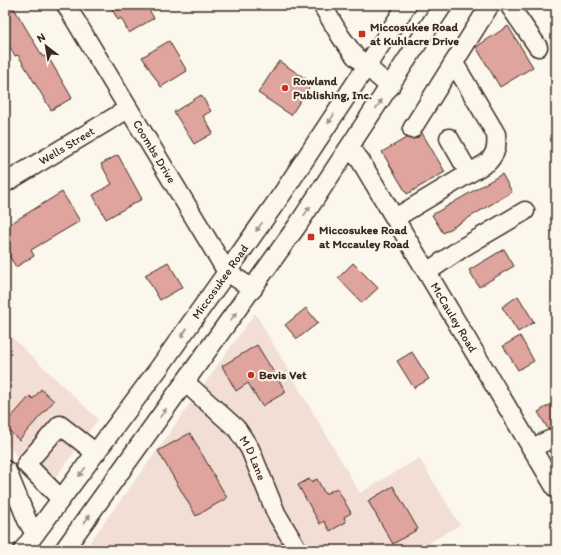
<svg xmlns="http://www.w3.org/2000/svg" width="561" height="555" viewBox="0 0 561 555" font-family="Itim,sans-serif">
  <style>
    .built { fill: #f2ded4 }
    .building { fill: #dea49d; stroke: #3b2a1e }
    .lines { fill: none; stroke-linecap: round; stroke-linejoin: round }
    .minor-casing { stroke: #3b2a1e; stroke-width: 21 }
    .minor { stroke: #fbf7ec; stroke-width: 18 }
    .oneway { fill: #9b9085 }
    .poi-dot { fill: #c8321e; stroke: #fbf7ec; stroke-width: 1.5 }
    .labels { text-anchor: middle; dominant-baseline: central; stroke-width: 4; stroke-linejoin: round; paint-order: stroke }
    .poi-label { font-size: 12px; font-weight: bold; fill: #3b2a1e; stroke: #fbf7ec; text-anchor: start }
    .street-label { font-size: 12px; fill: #3b2a1e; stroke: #fbf7ec }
  </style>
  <rect width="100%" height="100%" fill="#fbf7ec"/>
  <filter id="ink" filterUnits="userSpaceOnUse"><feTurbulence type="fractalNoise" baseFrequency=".025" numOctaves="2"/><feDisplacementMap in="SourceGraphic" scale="8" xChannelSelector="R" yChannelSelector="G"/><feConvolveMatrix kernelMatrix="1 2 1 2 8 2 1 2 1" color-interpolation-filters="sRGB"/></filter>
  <g filter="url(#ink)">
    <g class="built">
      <polygon points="255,313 360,493 419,458 460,525 417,550 84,550 153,456"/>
      <polygon points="5,331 98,419 43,495 5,439"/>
    </g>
    <g class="building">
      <polygon points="5,5 12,5 43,57 47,55 72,98 51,110 18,55 15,56 5,39"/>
      <polygon points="110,5 146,5 154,18 129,33 121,18 118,20"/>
      <polygon points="508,26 533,67 500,87 476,47"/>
      <polygon points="169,41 187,71 161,87 142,57"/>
      <polygon points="279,61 312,83 291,115 258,93"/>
      <polygon points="201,95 211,111 203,116 213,133 194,144 174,112"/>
      <polygon points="422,133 445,172 407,194 382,152 406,138 417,138"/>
      <polygon points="118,155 142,199 106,219 93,195 112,184 101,164"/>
      <polygon points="502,174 512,192 443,233 432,215"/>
      <polygon points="62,192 80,221 31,250 34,256 16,267 5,249 5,227"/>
      <polygon points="504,249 514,266 479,287 469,270"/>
      <polygon points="168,262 183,287 160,300 145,275"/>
      <polygon points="353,263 378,288 362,303 338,278"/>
      <polygon points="518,296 534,322 518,332 502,307"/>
      <polygon points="306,308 318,323 297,339 285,325"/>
      <polygon points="520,336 534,361 518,370 503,346"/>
      <polygon points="257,345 286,392 262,406 248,383 236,391 222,366"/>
      <polygon points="412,352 429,379 414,388 397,361"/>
      <polygon points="41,389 54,401 19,440 5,427 5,424 30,396 33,399"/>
      <polygon points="556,401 556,427 548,429 538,412"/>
      <polygon points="190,433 227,498 196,516 158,451"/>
      <polygon points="309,479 311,482 317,479 325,494 337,488 351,513 344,517 346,522 330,531 324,521 320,524 298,485"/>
      <polygon points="393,486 418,529 393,544 368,501"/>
    </g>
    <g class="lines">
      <defs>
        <g id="minor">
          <path id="s1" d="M66,5l161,267 26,17"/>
          <polyline points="322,5 341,37 355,56 390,87"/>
          <polyline points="509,5 538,47"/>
          <polyline points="412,129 490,5"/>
          <polyline points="449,138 469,173"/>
          <path id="s2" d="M350,148l10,12 196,329"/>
          <path id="s3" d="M5,183l123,-74"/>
          <path d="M395,218l93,-56c9,-10 9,-16 8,-28l-42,-71"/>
          <polyline points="427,272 462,248 525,211"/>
          <path id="s4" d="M186,383l51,46 13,20 26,64 22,37"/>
          <polyline points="531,448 556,437"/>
          <polyline points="5,470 7,471 27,520 35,534"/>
          <polyline points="61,499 26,464 60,425 96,453"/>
          <path id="s5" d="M23,550l136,-182 68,-96 55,-78 125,-189"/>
          <polyline points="64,550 297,226 443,5"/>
        </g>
      </defs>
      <use href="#minor" class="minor-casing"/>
      <use href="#minor" class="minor"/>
    </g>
    <defs><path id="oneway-solid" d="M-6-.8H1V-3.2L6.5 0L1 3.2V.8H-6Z"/></defs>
    <g class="oneway">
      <use href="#oneway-solid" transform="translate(379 104) rotate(-57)"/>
      <use href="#oneway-solid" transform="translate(331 119) rotate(123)"/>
      <use href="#oneway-solid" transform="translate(307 211) rotate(-56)"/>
      <use href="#oneway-solid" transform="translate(259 227) rotate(125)"/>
      <use href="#oneway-solid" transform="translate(233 317) rotate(-55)"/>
      <use href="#oneway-solid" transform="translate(184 333) rotate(125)"/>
      <use href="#oneway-solid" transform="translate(163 413) rotate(-54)"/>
      <use href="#oneway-solid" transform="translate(82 472) rotate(127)"/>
      <use href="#oneway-solid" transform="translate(87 519) rotate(-54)"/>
    </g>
  </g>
  <g class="poi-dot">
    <rect x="358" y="30" width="8" height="8" rx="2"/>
    <circle cx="285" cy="88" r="4"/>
    <rect x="307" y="233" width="8" height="8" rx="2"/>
    <circle cx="251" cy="375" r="4"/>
  </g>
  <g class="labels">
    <g class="poi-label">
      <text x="370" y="27">Miccosukee Road<tspan x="370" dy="14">at Kuhlacre Drive</tspan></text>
      <text x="293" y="81">Rowland<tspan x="293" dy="14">Publishing, Inc.</tspan></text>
      <text x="319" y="230">Miccosukee Road<tspan x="319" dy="14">at Mccauley Road</tspan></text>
      <text x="259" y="375">Bevis Vet</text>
    </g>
    <g class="street-label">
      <text stroke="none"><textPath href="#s3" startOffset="72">Wells Street</textPath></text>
      <text stroke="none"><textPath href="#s1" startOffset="171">Coombs Drive</textPath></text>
      <text stroke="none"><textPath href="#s5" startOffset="333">Miccosukee Road</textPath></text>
      <text stroke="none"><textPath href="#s2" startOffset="199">McCauley Road</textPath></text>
      <text stroke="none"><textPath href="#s4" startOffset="102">M D Lane</textPath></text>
    </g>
  </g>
  <rect width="561" height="555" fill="none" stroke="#fbf7ec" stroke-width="20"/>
  <rect x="10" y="10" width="541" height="535" fill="none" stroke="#3b2a1e" stroke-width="1.5" filter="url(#ink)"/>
  <g transform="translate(46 46) rotate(329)" stroke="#fbf7ec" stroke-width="3" paint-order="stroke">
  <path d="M0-3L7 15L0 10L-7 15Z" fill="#3b2a1e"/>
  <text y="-6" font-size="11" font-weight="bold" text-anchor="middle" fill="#3b2a1e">N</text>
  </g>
</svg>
